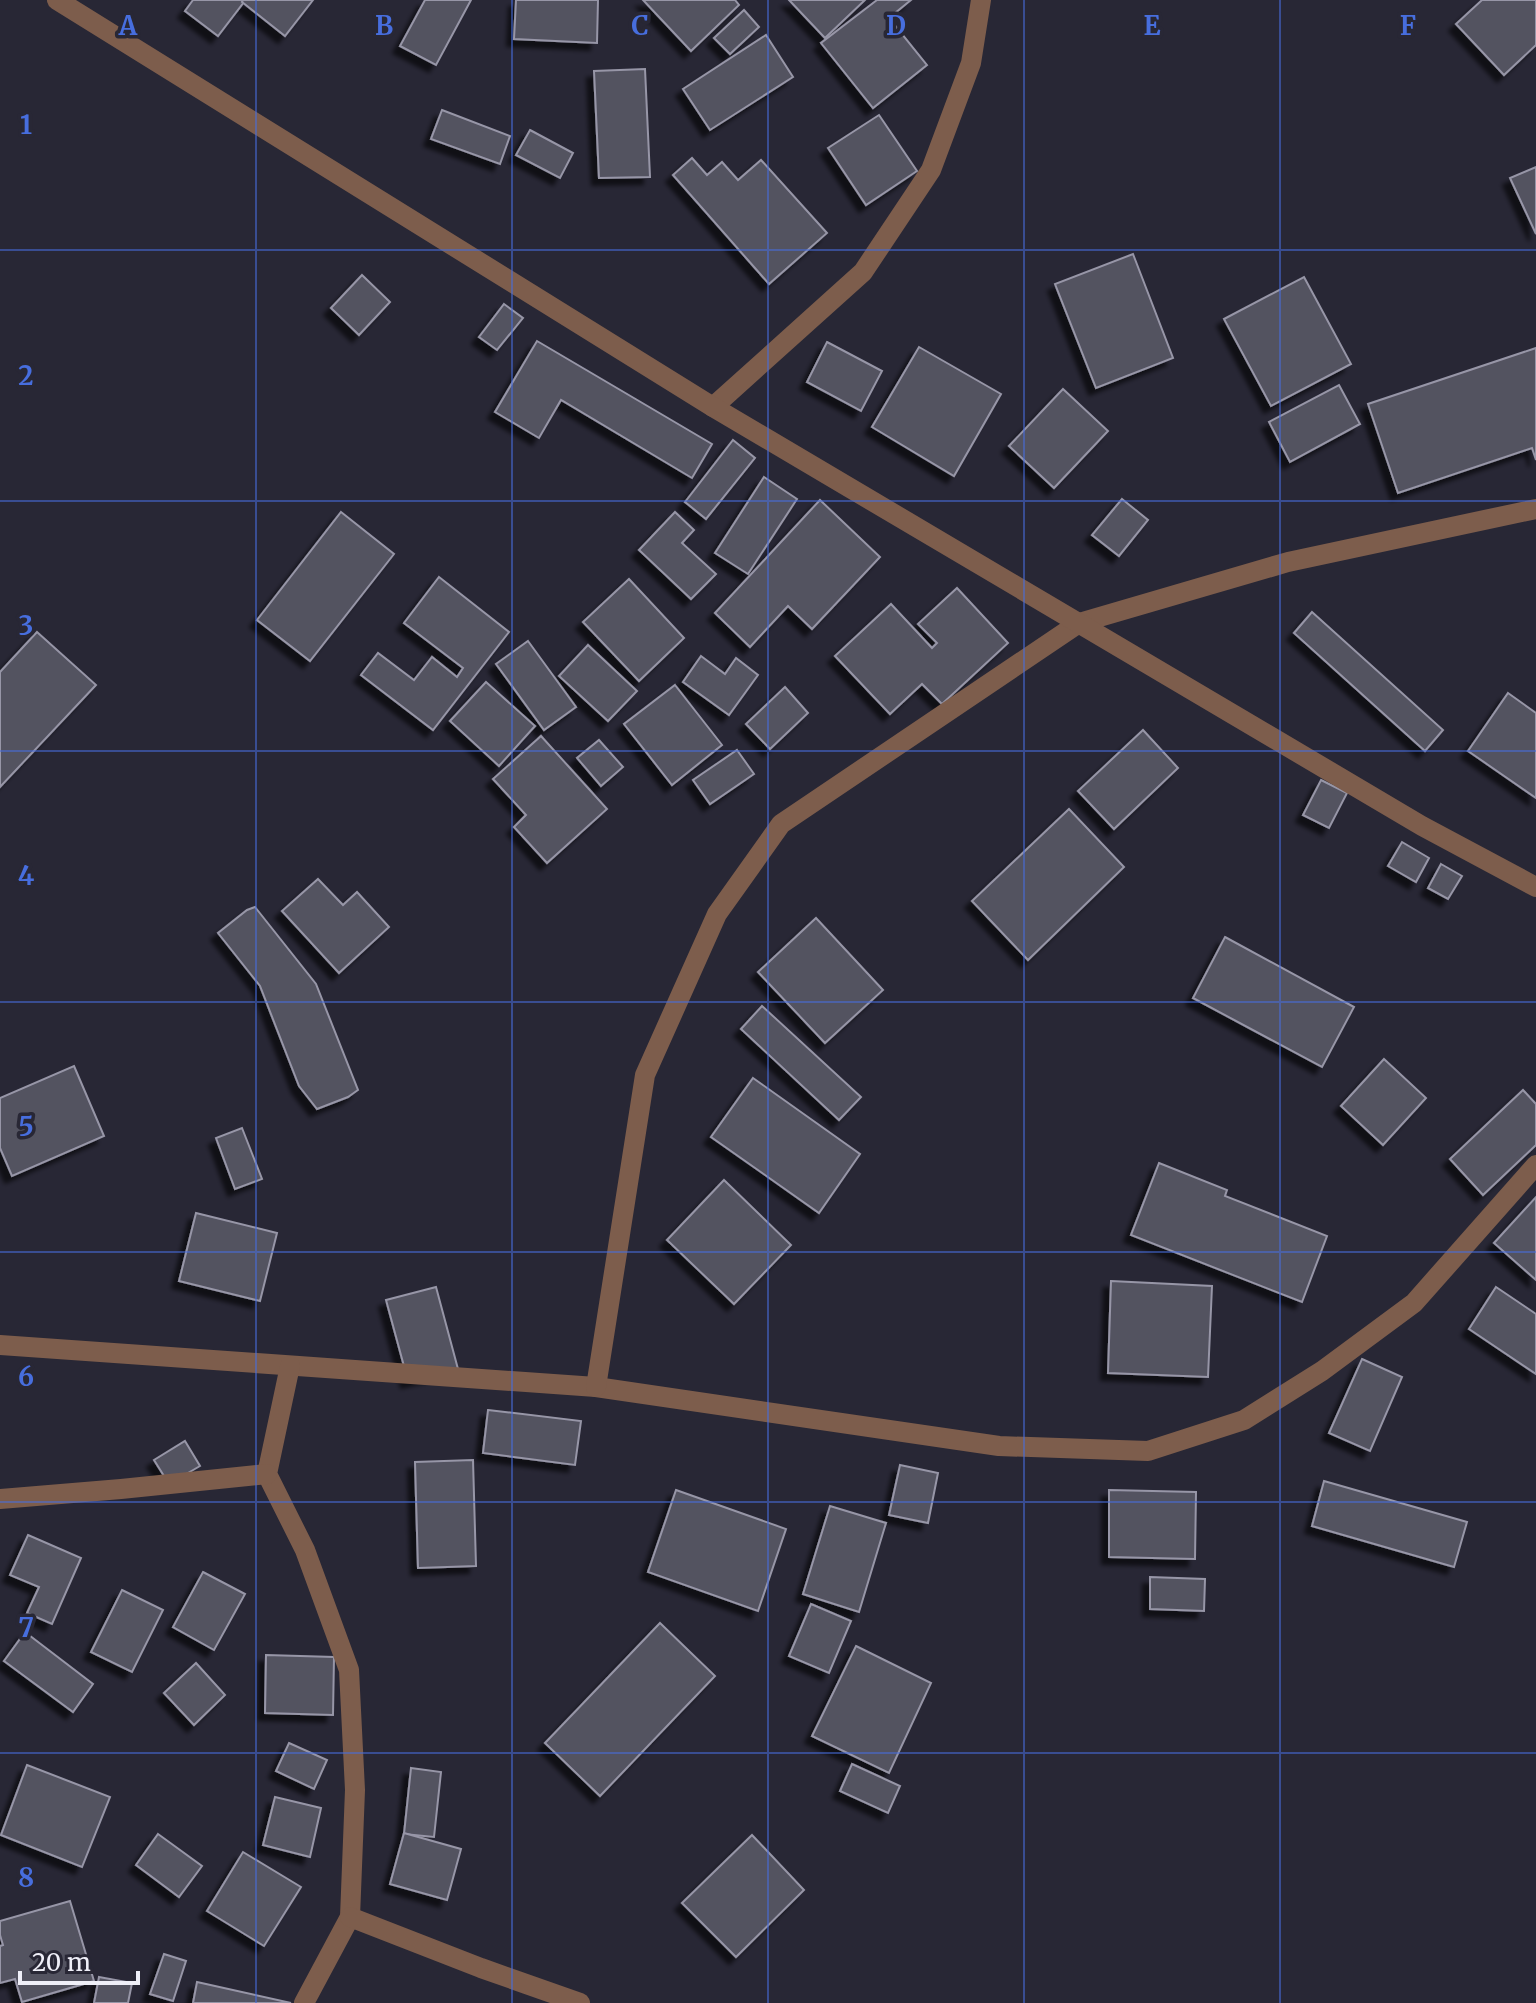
<svg xmlns="http://www.w3.org/2000/svg" width="1536" height="2003" viewBox="0 0 1536 2003" font-family="Merriweather,serif">
  <style>
    .building { fill: #535261; stroke: #9796a7; stroke-width: 2; filter: url(#shadow) }
    .lines { fill: none; stroke-linecap: round; stroke-linejoin: round }
    .minor { stroke: #7d5d4c; stroke-width: 20 }
    .tertiary { stroke: #7d5d4c; stroke-width: 20 }
    .grid { fill: none; stroke: #476ede; stroke-width: 2; stroke-opacity: 0.55 }
    .grid-label { font-size: 26px; text-anchor: middle; font-weight: bold; fill: #476ede; stroke: #282735; stroke-width: 7; stroke-linejoin: round; paint-order: stroke }
  </style>
  <defs>
    <filter id="shadow"><feDropShadow dx="-7" dy="7" stdDeviation="2" flood-color="#0009"/></filter>
  </defs>
  <rect width="100%" height="100%" fill="#282735"/>
  <g class="building">
    <polygon points="193,0 241,0 244,2 218,36 185,11"/>
    <polygon points="243,0 313,0 285,36 242,2"/>
    <polygon points="425,0 471,0 436,65 400,46"/>
    <polygon points="516,0 598,0 597,43 514,39"/>
    <polygon points="643,0 735,0 739,5 691,51"/>
    <polygon points="789,0 865,0 825,38"/>
    <polygon points="877,0 911,0 889,18 927,65 873,108 821,43"/>
    <polygon points="1482,0 1536,0 1536,45 1504,75 1456,24"/>
    <polygon points="744,10 759,27 730,54 714,38"/>
    <polygon points="766,35 793,77 710,130 683,89"/>
    <polygon points="645,69 650,177 599,178 594,71"/>
    <polygon points="442,110 510,136 500,164 431,139"/>
    <polygon points="879,115 917,171 866,205 828,148"/>
    <polygon points="530,130 573,153 560,178 516,155"/>
    <polygon points="692,158 707,175 722,162 738,180 761,160 827,233 769,284 673,175"/>
    <polygon points="1536,167 1536,234 1510,178"/>
    <polygon points="1133,254 1173,358 1096,388 1055,284"/>
    <polygon points="362,275 390,302 359,335 331,308"/>
    <polygon points="1304,277 1351,364 1271,406 1224,319"/>
    <polygon points="504,304 523,318 497,350 479,337"/>
    <polygon points="537,341 712,444 692,478 561,400 539,438 495,412"/>
    <polygon points="827,342 882,371 861,411 807,382"/>
    <polygon points="919,347 1001,394 954,476 872,427"/>
    <polygon points="1536,348 1536,460 1532,448 1398,493 1368,404"/>
    <polygon points="1339,385 1360,424 1290,462 1269,422"/>
    <polygon points="1063,389 1108,431 1054,488 1009,446"/>
    <polygon points="733,440 755,458 706,519 685,502"/>
    <polygon points="764,477 797,499 748,574 715,553"/>
    <polygon points="1122,499 1148,520 1119,556 1092,535"/>
    <polygon points="820,500 880,557 812,629 788,606 750,647 715,613"/>
    <polygon points="341,512 394,554 310,661 257,620"/>
    <polygon points="675,512 694,530 682,543 716,574 691,599 639,550"/>
    <polygon points="439,577 509,632 433,730 361,675 378,653 414,680 432,657 457,677 463,668 404,623"/>
    <polygon points="629,579 684,638 639,681 583,622"/>
    <polygon points="957,588 1008,643 942,704 922,684 890,714 835,656 891,604 932,648 937,643 918,624"/>
    <polygon points="1312,612 1443,730 1425,751 1294,633"/>
    <polygon points="37,632 96,685 0,787 0,672"/>
    <polygon points="528,641 576,707 544,730 496,664"/>
    <polygon points="588,645 637,691 608,721 559,676"/>
    <polygon points="701,656 725,674 736,658 758,675 729,715 683,682"/>
    <polygon points="486,682 535,726 499,766 450,721"/>
    <polygon points="675,685 722,745 672,785 624,724"/>
    <polygon points="785,687 808,713 770,749 746,724"/>
    <polygon points="1508,693 1536,713 1536,798 1468,751"/>
    <polygon points="1143,730 1178,768 1114,829 1078,791"/>
    <polygon points="541,736 607,809 547,863 514,827 526,815 493,779"/>
    <polygon points="599,740 623,767 601,786 577,758"/>
    <polygon points="737,750 754,774 710,804 693,780"/>
    <polygon points="1321,780 1347,793 1329,828 1303,815"/>
    <polygon points="1069,809 1124,867 1028,960 972,901"/>
    <polygon points="1402,842 1429,858 1416,882 1388,866"/>
    <polygon points="1441,864 1462,876 1448,899 1428,888"/>
    <polygon points="318,879 343,905 357,892 389,927 339,973 282,911"/>
    <polygon points="255,907 316,984 358,1090 348,1097 317,1109 299,1086 260,986 218,933 247,910"/>
    <polygon points="816,918 883,990 825,1043 758,972"/>
    <polygon points="1225,937 1354,1007 1322,1067 1193,998"/>
    <polygon points="762,1006 861,1097 839,1120 741,1029"/>
    <polygon points="1384,1059 1426,1098 1383,1145 1341,1106"/>
    <polygon points="74,1066 104,1136 12,1176 0,1148 0,1098"/>
    <polygon points="753,1078 860,1154 819,1213 711,1137"/>
    <polygon points="1523,1090 1536,1104 1536,1145 1483,1195 1450,1159"/>
    <polygon points="242,1128 262,1179 235,1189 216,1138"/>
    <polygon points="1159,1163 1227,1190 1225,1196 1327,1236 1302,1302 1131,1235"/>
    <polygon points="724,1180 791,1245 734,1304 667,1240"/>
    <polygon points="1536,1197 1536,1280 1494,1243"/>
    <polygon points="196,1213 277,1233 260,1301 179,1281"/>
    <polygon points="1111,1281 1212,1286 1208,1377 1108,1373"/>
    <polygon points="436,1287 458,1369 408,1381 386,1300"/>
    <polygon points="1496,1287 1536,1314 1536,1374 1469,1329"/>
    <polygon points="1362,1359 1402,1377 1370,1451 1329,1433"/>
    <polygon points="488,1410 581,1421 575,1465 483,1453"/>
    <polygon points="185,1441 200,1466 169,1484 154,1460"/>
    <polygon points="473,1460 476,1566 418,1568 415,1462"/>
    <polygon points="900,1465 938,1473 928,1523 889,1515"/>
    <polygon points="1324,1481 1467,1522 1454,1567 1312,1526"/>
    <polygon points="676,1490 786,1529 758,1611 648,1572"/>
    <polygon points="1109,1490 1196,1492 1195,1559 1109,1557"/>
    <polygon points="830,1506 886,1523 859,1612 803,1594"/>
    <polygon points="28,1535 81,1558 52,1624 27,1613 39,1587 10,1575"/>
    <polygon points="203,1572 245,1594 214,1650 173,1627"/>
    <polygon points="1150,1577 1205,1579 1204,1611 1150,1609"/>
    <polygon points="122,1590 163,1610 132,1672 91,1652"/>
    <polygon points="811,1604 851,1621 829,1673 789,1656"/>
    <polygon points="660,1623 715,1676 600,1796 545,1743"/>
    <polygon points="25,1632 93,1684 73,1712 4,1661"/>
    <polygon points="856,1646 931,1683 889,1773 812,1736"/>
    <polygon points="266,1655 334,1657 333,1715 265,1713"/>
    <polygon points="196,1663 225,1695 194,1725 164,1693"/>
    <polygon points="289,1743 327,1760 314,1789 276,1771"/>
    <polygon points="852,1764 900,1786 888,1813 840,1791"/>
    <polygon points="27,1765 110,1797 82,1867 1,1835"/>
    <polygon points="411,1768 441,1772 434,1837 404,1834"/>
    <polygon points="275,1797 321,1808 310,1857 263,1845"/>
    <polygon points="404,1833 461,1849 447,1900 390,1884"/>
    <polygon points="158,1834 202,1866 179,1897 136,1865"/>
    <polygon points="752,1835 804,1890 736,1957 682,1903"/>
    <polygon points="243,1852 301,1887 264,1946 207,1911"/>
    <polygon points="70,1901 94,1981 22,2002 15,1979 0,1983 0,1946 3,1945 0,1935 0,1921"/>
    <polygon points="164,1954 186,1961 173,2001 150,1994"/>
    <polygon points="99,1977 132,1983 128,2003 94,2003"/>
    <polygon points="197,1982 291,2003 193,2003"/>
  </g>
  <g class="lines">
    <g class="minor">
      <polyline points="713,407 863,272 931,170 971,63 981,0"/>
      <polyline points="0,1345 596,1387 999,1446 1148,1451 1244,1420 1322,1371 1414,1303 1536,1165"/>
      <polyline points="290,1366 267,1474 305,1550 349,1670 355,1790 350,1917 304,2003"/>
      <polyline points="596,1387 645,1075 717,914 781,824 1079,623 1288,562 1536,509"/>
      <polyline points="0,1499 121,1489 267,1474"/>
      <polyline points="350,1917 481,1968 580,2003"/>
    </g>
    <polyline class="tertiary" points="57,0 713,407 1422,826 1536,887"/>
  </g>
  <path class="grid" d="M256,0v2003M512,0v2003M768,0v2003M1024,0v2003M1280,0v2003M0,250h1536M0,501h1536M0,751h1536M0,1002h1536M0,1252h1536M0,1502h1536M0,1753h1536"/>
  <g class="grid-label">
    <text x="128" y="35">A</text>
    <text x="384" y="35">B</text>
    <text x="640" y="35">C</text>
    <text x="896" y="35">D</text>
    <text x="1152" y="35">E</text>
    <text x="1408" y="35">F</text>
    <text x="26" y="134">1</text>
    <text x="26" y="385">2</text>
    <text x="26" y="635">3</text>
    <text x="26" y="885">4</text>
    <text x="26" y="1136">5</text>
    <text x="26" y="1386">6</text>
    <text x="26" y="1637">7</text>
    <text x="26" y="1887">8</text>
  </g>
  <path d="M20 1971v12h118v-12" fill="none" stroke="#efeff8" stroke-width="4"/>
  <text x="32" y="1971" font-size="24" fill="#efeff8" stroke="#282735" stroke-width="6" paint-order="stroke">20 m</text>
</svg>
